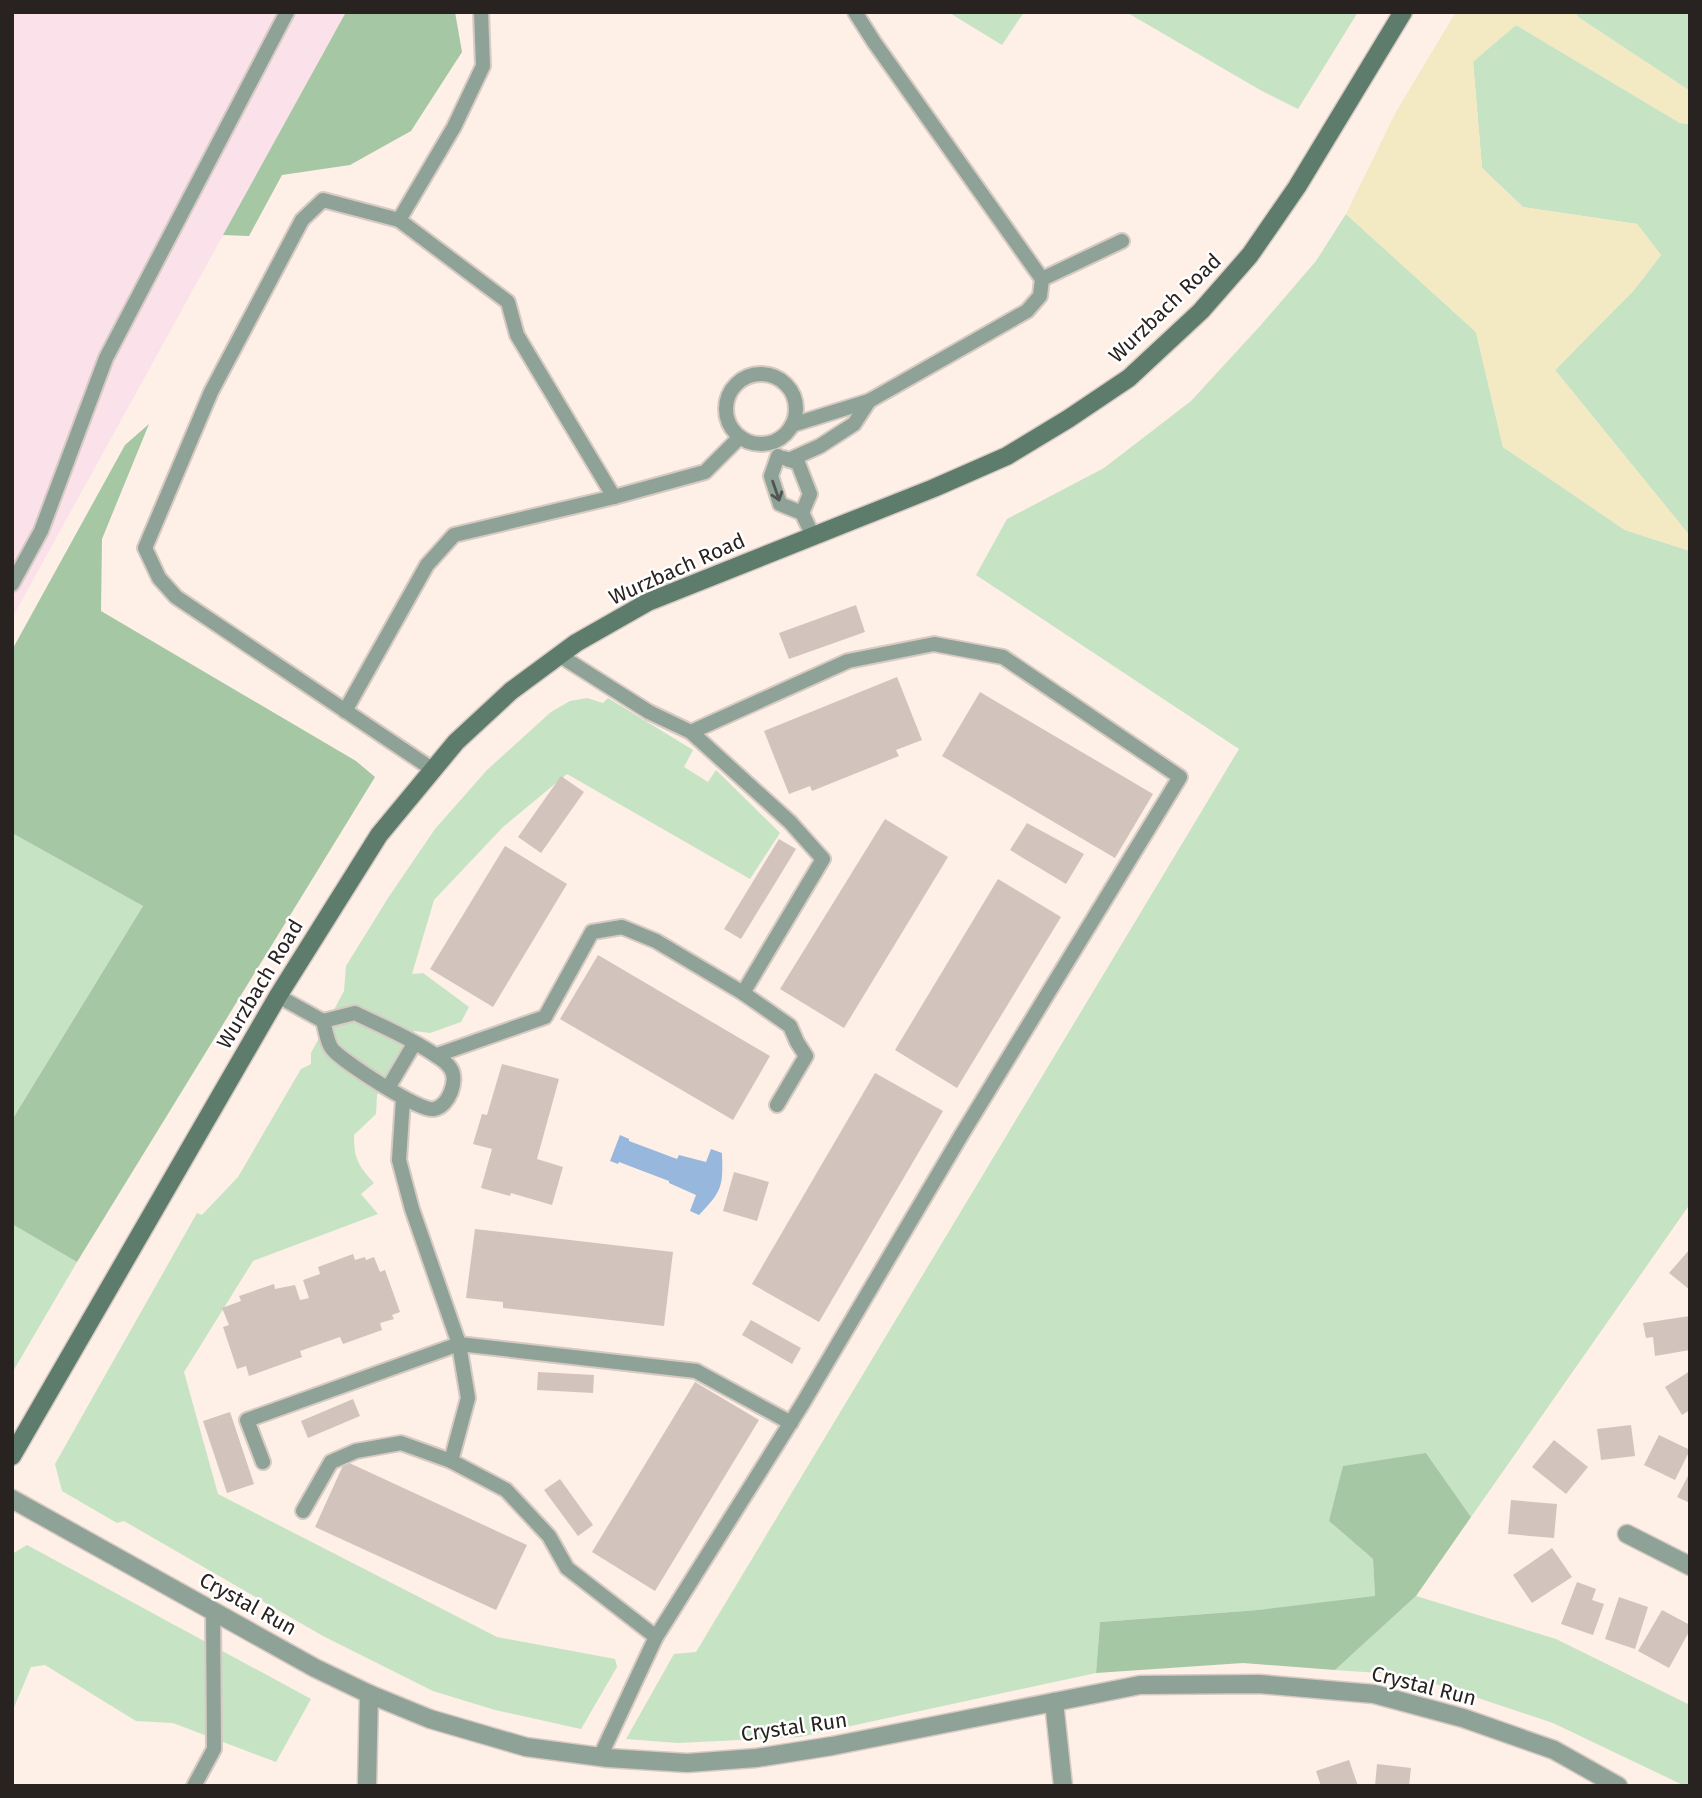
<svg xmlns="http://www.w3.org/2000/svg" width="1702" height="1798" viewBox="0 0 1702 1798" font-family="'Fira Sans',sans-serif">
  <style>
    .commercial { fill: #fae1ea }
    .green { fill: #c6e3c4 }
    .forest { fill: #a5c7a3 }
    .sand { fill: #f3e9c3 }
    .water { fill: #97b8dc }
    .building { fill: #d2c4bc }
    .lines { fill: none; stroke-linecap: round; stroke-linejoin: round }
    .service-casing { stroke: #d7cac3; stroke-width: 18 }
    .minor-casing { stroke: #d7cac3; stroke-width: 21 }
    .secondary-casing { stroke: #d7cac3; stroke-width: 21 }
    .service { stroke: #8ea297; stroke-width: 14 }
    .minor { stroke: #8ea297; stroke-width: 18 }
    .secondary { stroke: #5d7c6c; stroke-width: 18 }
    .oneway { stroke: #515650 }
    .labels { text-anchor: middle; dominant-baseline: central; stroke-width: 5; stroke-linejoin: round; paint-order: stroke }
    .street-label { font-size: 21px; fill: #282320; stroke: #fff }
  </style>
  <rect width="100%" height="100%" fill="#feefe7"/>
  <polygon class="commercial" points="12,12 346,12 12,618"/>
  <g class="green">
    <polygon points="948,12 1024,12 1002,45"/>
    <polygon points="1126,12 1358,12 1298,109 1262,91"/>
    <polygon points="1575,12 1690,12 1690,91 1578,17"/>
    <polygon points="1516,25 1680,123 1690,124 1690,536 1555,370 1634,290 1661,255 1637,224 1523,207 1482,168 1473,61"/>
    <polygon points="1346,214 1476,332 1503,447 1625,530 1690,551 1690,1204 1471,1517 1426,1453 1329,1521 1373,1559 1375,1597 1258,1610 1100,1622 1096,1673 800,1737 678,1743 626,1739 674,1654 696,1652 1239,749 976,575 1007,519 1104,468 1191,401 1260,326 1316,261"/>
    <path d="M587,698l16,5 5,-5 85,52 -9,17 24,15 8,-12 64,63 -30,46 -183,-105 -64,53 -69,73 -22,74 11,-1 46,34 -8,15 -31,11 -16,-2 -37,64 -1,19 -22,21c0,24 4,30 20,48l-13,11 17,20 -125,47 -69,111 34,122 279,143 118,22 2,8 -36,62 -86,-19 -62,-19 -110,-55 -199,-115 -7,2 -55,-32 -7,-27 142,-251 5,2 36,-38 63,-108 10,-5v-11l33,-62 2,-25 42,-68 47,-69 52,-59 64,-58 19,-11z"/>
    <polygon points="12,833 143,906 12,1120"/>
    <polygon points="12,1224 77,1262 12,1373"/>
    <polygon points="27,1545 311,1699 276,1762 173,1723 136,1721 45,1665 31,1667 12,1712 12,1554"/>
    <polygon points="1416,1596 1556,1639 1690,1705 1690,1786 1685,1786 1553,1723 1409,1675 1335,1670"/>
  </g>
  <g class="forest">
    <polygon points="346,12 455,12 462,52 411,131 350,165 282,175 249,236 223,235"/>
    <polygon points="149,424 102,539 101,611 356,761 375,777 77,1262 12,1224 12,1120 143,906 12,833 12,650 125,445"/>
    <polygon points="1426,1453 1471,1517 1416,1596 1335,1670 1243,1663 1096,1673 1100,1622 1258,1610 1375,1596 1373,1559 1329,1521 1343,1466"/>
  </g>
  <polygon class="sand" points="1456,12 1575,12 1578,17 1690,91 1690,124 1680,123 1516,25 1473,62 1482,168 1523,207 1637,224 1661,255 1634,290 1555,370 1690,536 1690,551 1625,530 1503,447 1476,332 1346,214 1396,112"/>
  <path class="water" d="M620,1135l9,4v2l48,18 2,-4 27,7 5,-13 11,4c1,33 1,37 -23,62l-9,-4 6,-16 -27,-12v-2l-50,-19 -1,2 -8,-3z"/>
  <g class="building">
    <polygon points="856,605 865,632 789,659 779,633"/>
    <polygon points="897,677 922,740 896,750 899,756 812,791 810,786 789,794 764,731"/>
    <polygon points="980,692 1153,794 1115,858 942,756"/>
    <polygon points="561,776 584,792 541,853 518,837"/>
    <polygon points="885,819 948,857 844,1028 780,989"/>
    <polygon points="1027,823 1084,854 1066,884 1010,850"/>
    <polygon points="779,839 796,849 741,939 724,929"/>
    <polygon points="505,846 567,884 493,1007 430,969"/>
    <polygon points="998,879 1061,917 957,1088 895,1050"/>
    <polygon points="598,955 770,1056 733,1120 560,1019"/>
    <polygon points="502,1064 559,1079 537,1159 563,1167 552,1205 511,1193 510,1196 481,1188 492,1149 473,1144 482,1114 487,1115"/>
    <polygon points="875,1073 943,1111 819,1322 752,1284"/>
    <polygon points="734,1172 769,1182 757,1221 723,1211"/>
    <polygon points="475,1229 673,1252 664,1326 503,1308 503,1302 466,1298"/>
    <polygon points="1690,1249 1690,1290 1669,1273"/>
    <polygon points="353,1254 355,1260 365,1257 366,1260 374,1257 380,1272 385,1270 400,1312 392,1315 394,1319 380,1323 382,1330 343,1344 340,1337 300,1351 302,1357 249,1376 246,1366 237,1369 223,1327 229,1325 222,1308 241,1301 239,1296 274,1284 275,1289 295,1285 300,1300 309,1298 303,1280 320,1274 318,1267"/>
    <polygon points="1690,1316 1690,1350 1655,1356 1653,1337 1646,1338 1643,1323"/>
    <polygon points="751,1320 801,1348 792,1364 742,1335"/>
    <polygon points="1690,1371 1690,1410 1682,1415 1665,1387"/>
    <polygon points="538,1372 594,1375 593,1393 537,1390"/>
    <polygon points="695,1382 759,1420 655,1591 592,1552"/>
    <polygon points="353,1399 360,1416 308,1438 301,1421"/>
    <polygon points="230,1412 254,1484 227,1493 203,1421"/>
    <polygon points="1631,1425 1635,1456 1601,1460 1597,1429"/>
    <polygon points="1659,1435 1690,1450 1675,1480 1644,1465"/>
    <polygon points="1554,1440 1588,1467 1566,1494 1532,1467"/>
    <polygon points="345,1461 527,1545 496,1610 315,1527"/>
    <polygon points="1690,1472 1690,1503 1677,1497"/>
    <polygon points="560,1479 593,1525 578,1536 544,1490"/>
    <polygon points="1511,1500 1557,1504 1554,1538 1508,1534"/>
    <polygon points="1552,1548 1572,1577 1532,1603 1513,1575"/>
    <polygon points="1577,1582 1596,1589 1592,1600 1604,1604 1593,1635 1561,1624"/>
    <polygon points="1619,1597 1648,1607 1635,1649 1605,1639"/>
    <polygon points="1662,1610 1690,1625 1690,1630 1669,1668 1638,1651"/>
    <polygon points="1349,1760 1358,1786 1321,1786 1316,1771"/>
    <polygon points="1377,1764 1411,1768 1409,1786 1375,1786"/>
  </g>
  <g class="lines">
    <defs>
      <g id="service">
        <polyline points="399,220 508,302 517,335 614,497"/>
        <polyline points="1042,279 1122,241"/>
        <circle cx="761" cy="409" r="35"/>
        <polyline points="792,425 869,401 1027,311 1040,296 1042,279 874,42 855,12"/>
        <polyline points="778,456 771,476 780,504 802,513 813,536"/>
        <polyline points="784,458 798,463 810,494 802,513"/>
        <polyline points="789,460 820,446 854,424 869,401"/>
        <polyline points="12,584 41,531 106,358 287,12"/>
        <polyline points="345,711 427,565 454,535 614,497 705,472 740,437"/>
        <polyline points="432,769 176,597 159,578 145,548 211,392 302,220 323,200 399,220 454,127 483,66 481,12"/>
        <polyline points="743,993 790,1026 797,1042 806,1056 777,1105"/>
        <path d="M278,996l45,25 32,-8c26,13 56,25 80,42 5,3 13,9 16,14 7,12 -2,37 -17,40 -13,4 -88,-46 -100,-58 -7,-6 -8,-21 -11,-30"/>
        <polyline points="437,1055 545,1017 592,932 622,927 656,941 743,993 823,859 790,822 691,732 649,712 559,655"/>
        <polyline points="388,1088 414,1044"/>
        <polyline points="403,1099 399,1160 412,1209 459,1344 468,1398 451,1461 506,1490 549,1536 567,1568 656,1637 600,1757"/>
        <polyline points="263,1462 247,1420 459,1344 696,1371 791,1423"/>
        <polyline points="303,1511 331,1462 356,1451 401,1443 451,1461"/>
        <polyline points="656,1637 803,1403 962,1134 1180,777 1003,657 934,644 848,661 691,732"/>
        <polyline points="194,1786 214,1749 213,1610"/>
      </g>
      <g id="minor">
        <polyline points="12,1499 315,1668 369,1694 430,1719 526,1747 608,1758 687,1763 756,1758 832,1746 1140,1685 1259,1684 1374,1694 1463,1718 1554,1750 1618,1786"/>
        <polyline points="1627,1534 1690,1566"/>
        <polyline points="1054,1702 1063,1786"/>
        <polyline points="367,1786 369,1694"/>
      </g>
      <polyline id="secondary" points="12,1456 278,996 379,835 456,742 511,691 576,643 648,602 934,488 1007,456 1068,419 1129,378 1201,311 1250,255 1297,187 1403,12"/>
    </defs>
    <use href="#service" class="service-casing"/>
    <use href="#minor" class="minor-casing"/>
    <use href="#secondary" class="secondary-casing"/>
    <use href="#service" class="service"/>
    <use href="#minor" class="minor"/>
    <use href="#secondary" class="secondary"/>
  </g>
  <defs><path id="oneway-shaft" d="M-6 0H5M1.5-3L5.5 0L1.5 3" fill="none" stroke-width="1.6" stroke-linecap="round" stroke-linejoin="round" transform="scale(1.75)"/></defs>
  <use class="oneway" href="#oneway-shaft" transform="translate(776 491) rotate(71)"/>
  <g class="labels">
    <g class="street-label">
      <text transform="translate(1165 308) rotate(-44)">Wurzbach Road</text>
      <text transform="translate(677 569) rotate(-24)">Wurzbach Road</text>
      <text transform="translate(260 984) rotate(-59)">Wurzbach Road</text>
      <text transform="translate(248 1604) rotate(29)">Crystal Run</text>
      <text transform="translate(1424 1686) rotate(14)">Crystal Run</text>
      <text transform="translate(794 1727) rotate(-8)">Crystal Run</text>
    </g>
  </g>
  <rect width="1702" height="1798" fill="none" stroke="#282320" stroke-width="28"/>
</svg>
